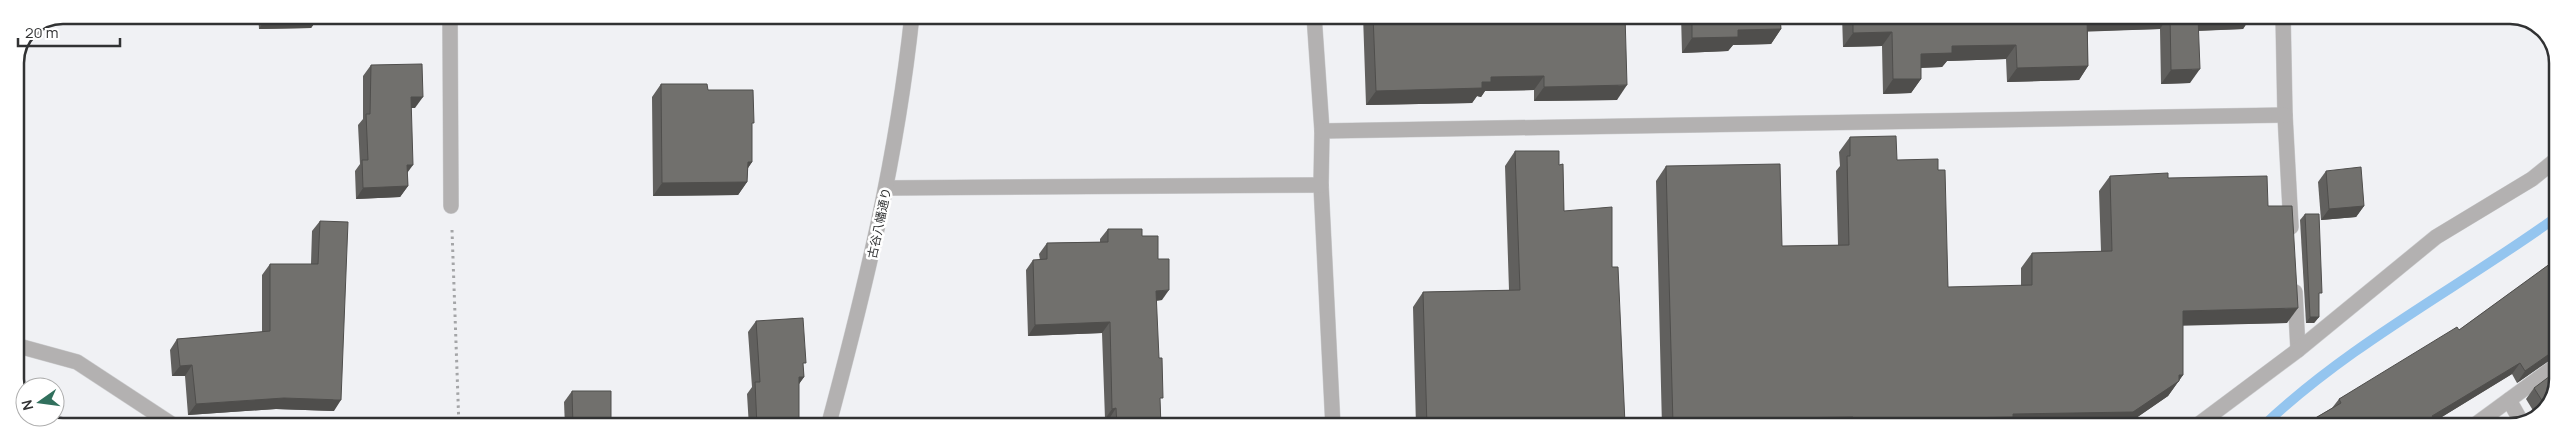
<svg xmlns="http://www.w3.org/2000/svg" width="2573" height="442" viewBox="0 0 2573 442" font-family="Manrope,'Noto Sans JP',sans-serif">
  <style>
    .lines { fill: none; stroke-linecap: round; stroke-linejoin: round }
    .stream { stroke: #94c5ef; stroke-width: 10 }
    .minor-casing { stroke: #cecfd1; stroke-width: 16 }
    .tertiary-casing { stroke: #cecfd1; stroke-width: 16 }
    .path { stroke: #a4a5a7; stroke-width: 3; stroke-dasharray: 2.5 4; stroke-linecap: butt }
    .minor { stroke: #b3b1b1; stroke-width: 15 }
    .tertiary { stroke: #b3b1b1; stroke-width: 15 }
    .wall { fill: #61605e }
    .shaded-wall { fill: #4f4e4c }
    .building { fill: #71706d; stroke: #4f4e4c }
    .labels { text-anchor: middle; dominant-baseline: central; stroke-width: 5; stroke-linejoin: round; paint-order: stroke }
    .street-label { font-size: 12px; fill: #313233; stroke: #fff }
    .rim { fill: none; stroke: #313233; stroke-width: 2.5 }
  </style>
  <rect width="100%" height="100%" fill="#f0f1f4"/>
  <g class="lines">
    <path class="stream" d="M2262,427c88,-84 198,-140 296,-211"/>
    <defs>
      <g id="minor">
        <polyline points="450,15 451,206"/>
        <polyline points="1314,15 1322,131 1321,185 1333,427"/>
        <polyline points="2283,15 2285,115 2291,227"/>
        <polyline points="1322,131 2285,115"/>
        <polyline points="887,188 1321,185"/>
        <polyline points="2295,292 2298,350"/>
        <polyline points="15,345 77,362 176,427"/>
        <polyline points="2509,400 2522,423"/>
        <polyline points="2195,427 2298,350 2436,237 2532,179 2558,158"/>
        <polyline points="2472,427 2558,364"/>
      </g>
      <path id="tertiary" d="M828,427c37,-138 69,-269 84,-412"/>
    </defs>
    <use href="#minor" class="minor-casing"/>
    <use href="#tertiary" class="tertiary-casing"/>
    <polyline class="path" points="452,230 459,427"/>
    <use href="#minor" class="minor"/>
    <use href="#tertiary" class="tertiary"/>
  </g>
  <g class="wall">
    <polygon points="258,15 319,15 319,17 311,28 259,29"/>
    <polygon points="1363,15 1630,15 1625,22 1617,100 1534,101 1534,90 1485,91 1481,97 1477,96 1472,103 1366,105"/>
    <polygon points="1681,15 1780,15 1781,29 1771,44 1733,45 1728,51 1682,53"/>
    <polygon points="1842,15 2252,15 2243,29 2198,31 2190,83 2161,84 2160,29 2088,31 2088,66 2079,80 2007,82 2006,59 1947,61 1942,67 1921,68 1921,79 1911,93 1883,94 1882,46 1843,47"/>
    <polygon points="371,65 415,108 411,108 407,172 408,186 400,197 356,199 355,171 360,164 358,125 363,119 363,76"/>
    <polygon points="661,84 708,90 752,126 752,162 748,168 747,182 738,195 653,196 652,97"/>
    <polygon points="1850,137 1897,160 1938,170 1948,287 2021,286 2021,268 2032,253 2101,251 2099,191 2110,176 2168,178 2268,206 2287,323 2183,325 2183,375 2168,396 2123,427 1662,427 1656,181 1666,166 1782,246 1838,245 1836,171 1840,166 1839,152"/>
    <polygon points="1515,151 1559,165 1564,211 1612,267 1625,424 1623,427 1416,427 1413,307 1423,292 1509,290 1505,166"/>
    <polygon points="2326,171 2364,206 2356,217 2321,220 2318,182"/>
    <polygon points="2305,214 2319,298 2319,317 2314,323 2306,323 2300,220"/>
    <polygon points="320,221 334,411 276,409 188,415 185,376 172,376 170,350 177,339 262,332 262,275 270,264 311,264 312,231"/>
    <polygon points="1108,229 1142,236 1158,259 1162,300 1156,301 1161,427 1109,427 1109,419 1105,419 1102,333 1028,336 1026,270 1033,260 1040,260 1039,254 1047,243 1100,242 1100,239"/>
    <polygon points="2558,258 2558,355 2557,355 2517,383 2512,374 2432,423 2429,427 2300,427 2332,408 2339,399 2459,330"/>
    <polygon points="756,321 803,367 804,377 799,384 795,427 749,427 747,394 752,387 748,332"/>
    <polygon points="2558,385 2541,415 2537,417 2526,399 2534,388"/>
    <polygon points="572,391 611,427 565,427 564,402"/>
  </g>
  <g class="shaded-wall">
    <polygon points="1620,15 1630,15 1625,22"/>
    <polygon points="2169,15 2160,29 2077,32 2087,18"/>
    <polygon points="2252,15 2243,29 2188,31 2198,17"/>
    <polygon points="319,17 311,28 259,29 266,18"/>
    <polygon points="1781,29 1771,44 1733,45 1728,51 1682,53 1692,38 1738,30"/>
    <polygon points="1892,32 1882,46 1843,47 1853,33"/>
    <polygon points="2016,45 2006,59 1947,61 1942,67 1911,68 1921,54 1952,46"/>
    <polygon points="2088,66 2079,80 2007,82 2017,68"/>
    <polygon points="2200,69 2190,83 2161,84 2171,70"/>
    <polygon points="1544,76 1534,90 1485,91 1481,97 1477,96 1472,103 1366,105 1376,91 1482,82 1491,77"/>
    <polygon points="1893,79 1921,79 1911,93 1883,94"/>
    <polygon points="1627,85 1617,100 1534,101 1544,87"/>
    <polygon points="411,97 423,97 415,108 403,108"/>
    <polygon points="748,162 752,162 743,175"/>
    <polygon points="407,165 413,165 405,176"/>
    <polygon points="747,182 738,195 653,196 662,183"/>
    <polygon points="408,186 400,197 356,199 363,188"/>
    <polygon points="2364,206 2356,217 2321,220 2329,209"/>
    <polygon points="1169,290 1162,300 1148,301 1156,291"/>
    <polygon points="2298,308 2287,323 2172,326 2183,311"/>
    <polygon points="2310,317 2319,317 2314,323 2306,323"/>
    <polygon points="1110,322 1102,333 1028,336 1035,325"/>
    <polygon points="2558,348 2558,355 2557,355 2517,383 2525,371"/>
    <polygon points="2520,363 2512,374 2432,423 2429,427 2421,427 2432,416"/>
    <polygon points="192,365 185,376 172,376 180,366"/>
    <polygon points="2179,375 2183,375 2168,396 2123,427 1848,427 1853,420 2013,414"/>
    <polygon points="799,377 804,377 796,388"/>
    <polygon points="284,398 341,400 334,411 276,409 188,415 196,404"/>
    <polygon points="1116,408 1109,419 1105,419 1112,409"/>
    <polygon points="1853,417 1846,427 1671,427 1673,424 1782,418"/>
    <polygon points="787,421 799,421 795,427 784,427"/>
    <polygon points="1625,424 1623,427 1544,427"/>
  </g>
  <g class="building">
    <polygon points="266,15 319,15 319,17 266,18"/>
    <polygon points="1373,15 1625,15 1627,85 1544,87 1544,76 1491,77 1491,82 1482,82 1482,88 1376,91"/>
    <polygon points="1692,15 1780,15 1781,29 1738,30 1738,37 1692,38"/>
    <polygon points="1853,15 2165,15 2087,18 2088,66 2017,68 2016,45 1952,46 1952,53 1921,54 1921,79 1893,79 1892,32 1853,33"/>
    <polygon points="2170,15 2241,15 2198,17 2200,69 2171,70"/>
    <polygon points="422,64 423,97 411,97 413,165 407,165 408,186 363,188 362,160 368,160 366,114 370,114 371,65"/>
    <polygon points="661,84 707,84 708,90 753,90 754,123 752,123 752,162 748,162 747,182 662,183"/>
    <polygon points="1896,136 1897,160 1938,159 1938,170 1945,170 1948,287 2032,285 2032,253 2112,251 2110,176 2168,173 2168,178 2267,176 2268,206 2292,206 2298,308 2183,311 2183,375 2179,375 2179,381 2133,412 2013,414 2013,417 1853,420 1853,417 1782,418 1782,422 1673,424 1666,166 1780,164 1782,246 1849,245 1847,156 1850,156 1850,137"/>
    <polygon points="1515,151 1559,151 1559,165 1563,164 1564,211 1612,207 1612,267 1618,267 1625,424 1544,427 1427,427 1423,292 1520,290"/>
    <polygon points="2361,167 2364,206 2329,209 2326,171"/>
    <polygon points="2305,214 2319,214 2322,293 2319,293 2319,317 2310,317"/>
    <polygon points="320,221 348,222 341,400 284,398 196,404 192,365 180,366 177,339 270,331 270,264 318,264"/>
    <polygon points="1108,229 1142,229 1142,236 1158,236 1158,259 1169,259 1169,290 1156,291 1159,358 1162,358 1163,398 1160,398 1161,427 1117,427 1116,408 1112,409 1110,322 1035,325 1033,260 1047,259 1047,243 1108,242"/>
    <polygon points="15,230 17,290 15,301"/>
    <polygon points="2558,258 2558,348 2525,371 2520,363 2432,416 2434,419 2421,427 2300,427 2341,403 2339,399 2457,327 2459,330"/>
    <polygon points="803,318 806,363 803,363 804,377 799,377 799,421 787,421 788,427 757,427 755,382 760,382 756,321"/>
    <polygon points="2558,370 2558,385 2546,407 2534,388"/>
    <polygon points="572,391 611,391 611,427 573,427"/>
  </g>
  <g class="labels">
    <g class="street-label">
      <text transform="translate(879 223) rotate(-78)">古谷八幡通り</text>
    </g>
  </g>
  <path d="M0 0H2573V442H0ZM63 24H2510A39 39 0 0 1 2549 63V379A39 39 0 0 1 2510 418H63A39 39 0 0 1 24 379V63A39 39 0 0 1 63 24Z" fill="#fff" fill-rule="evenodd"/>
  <path class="rim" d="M63 24H2510A39 39 0 0 1 2549 63V379A39 39 0 0 1 2510 418H63A39 39 0 0 1 24 379V63A39 39 0 0 1 63 24Z"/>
  <g transform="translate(40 402) rotate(256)"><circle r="24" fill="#ffffff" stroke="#adadad"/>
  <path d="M0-4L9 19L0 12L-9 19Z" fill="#31705d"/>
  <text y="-8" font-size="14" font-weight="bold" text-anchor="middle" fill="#313233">N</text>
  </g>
  <path d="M18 38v8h102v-8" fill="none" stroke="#313233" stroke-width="2.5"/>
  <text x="25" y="38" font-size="15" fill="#313233" stroke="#ffffff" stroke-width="4" paint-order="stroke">20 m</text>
</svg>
